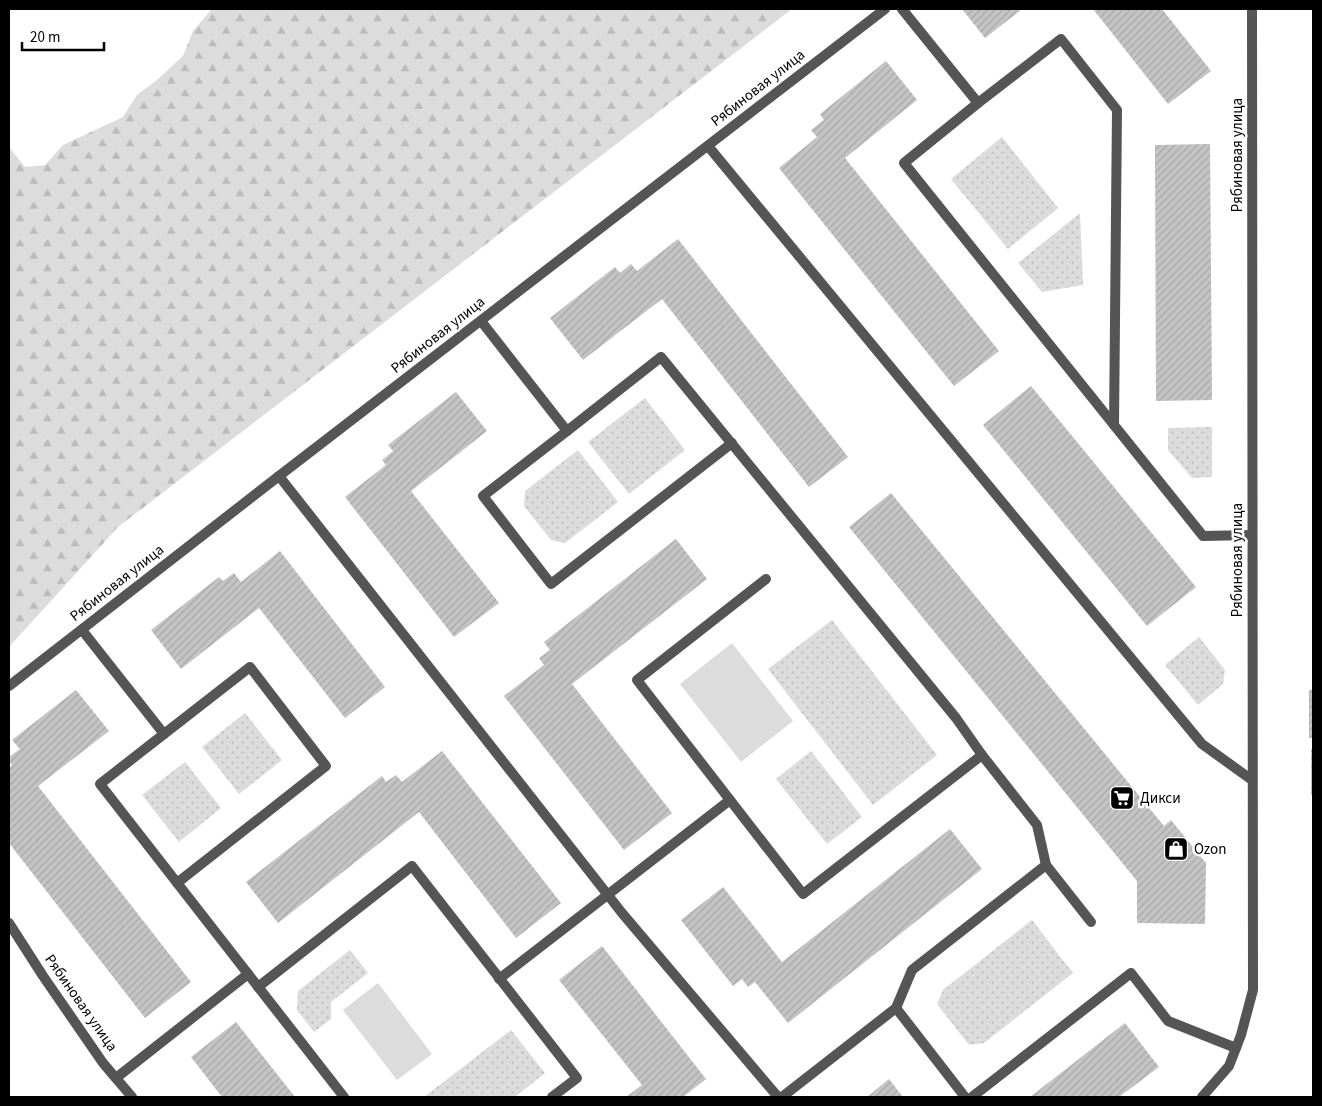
<svg xmlns="http://www.w3.org/2000/svg" width="1322" height="1106" viewBox="0 0 1322 1106" font-family="'Source Sans 3',sans-serif">
  <style>
    .grass { fill: #dcdcdc }
    .forest { fill: url(#forest-firs) }
    .park { fill: url(#park-dots) }
    .building { fill: url(#building-hatch) }
    .lines { fill: none; stroke-linecap: round; stroke-linejoin: round }
    .lane { stroke: #555; stroke-width: 10 }
    .street { stroke: #555; stroke-width: 10 }
    .labels { text-anchor: middle; dominant-baseline: central; stroke-width: 5; stroke-linejoin: round; paint-order: stroke }
    .street-label { font-size: 15px; fill: #000; stroke: #fff }
    .poi-label { font-size: 15px; fill: #000; stroke: #fff; text-anchor: start }
  </style>
  <defs>
    <pattern id="forest-firs" width="22" height="20" patternUnits="userSpaceOnUse" patternTransform="scale(1.25)"><rect width="22" height="20" fill="#dcdcdc"/><path d="M5 1l3.5 6h-7zM16 11l3.5 6h-7z" fill="#bbb"/></pattern>
    <pattern id="park-dots" width="8" height="8" patternUnits="userSpaceOnUse" patternTransform="scale(1.25)"><rect width="8" height="8" fill="#dcdcdc"/><path d="M2 2h.1M6 6h.1" fill="none" stroke="#bbb" stroke-width="1.8" stroke-linecap="round"/></pattern>
    <pattern id="building-hatch" width="6" height="6" patternUnits="userSpaceOnUse" patternTransform="scale(1.25)"><rect width="6" height="6" fill="#c4c4c4"/><path d="M-1 1l2-2M0 6l6-6M5 7l2-2" fill="none" stroke="#a7a7a7"/></pattern>
  </defs>
  <rect width="100%" height="100%" fill="#fff"/>
  <g class="grass">
    <polygon points="732,643 793,721 741,762 680,684"/>
    <polygon points="378,983 432,1054 397,1080 343,1010"/>
  </g>
  <polygon class="forest" points="212,9 792,9 118,527 9,647 9,147 25,167 45,165 63,145 123,117 137,95 157,80 183,56 193,31"/>
  <g class="park">
    <polygon points="1002,137 1058,208 1008,249 951,179"/>
    <polygon points="1080,213 1083,285 1042,292 1018,263"/>
    <polygon points="645,398 685,450 629,494 588,442"/>
    <polygon points="1212,427 1212,477 1192,478 1168,450 1168,428"/>
    <polygon points="578,450 618,502 565,543 551,540 524,506 525,491"/>
    <polygon points="832,620 937,755 873,805 768,669"/>
    <polygon points="1199,637 1225,670 1223,684 1198,705 1165,665"/>
    <polygon points="245,713 282,760 239,794 202,747"/>
    <polygon points="811,751 862,817 827,844 776,779"/>
    <polygon points="185,762 221,808 179,842 142,795"/>
    <polygon points="1032,920 1073,973 984,1043 969,1045 937,1004 943,990"/>
    <polygon points="350,950 368,973 331,1002 331,1019 314,1032 297,1010 298,991"/>
    <polygon points="511,1030 545,1073 515,1097 424,1097"/>
  </g>
  <g class="building">
    <polygon points="962,9 1022,9 985,38"/>
    <polygon points="1093,9 1162,9 1211,71 1168,104"/>
    <polygon points="886,61 917,100 845,158 999,351 954,386 779,168 817,137 811,130 824,120 820,114"/>
    <polygon points="1210,144 1212,400 1156,401 1155,145"/>
    <polygon points="678,239 848,457 809,487 662,299 583,360 550,318 615,267 620,273 631,264 637,271"/>
    <polygon points="1031,386 1196,587 1147,626 983,425"/>
    <polygon points="456,392 487,431 411,491 499,603 454,637 345,497 386,465 382,460 393,451 388,445"/>
    <polygon points="891,493 1164,826 1171,820 1206,863 1205,924 1137,923 1137,881 849,527"/>
    <polygon points="676,539 707,579 572,684 672,813 624,850 504,696 544,665 539,658 550,650 544,642"/>
    <polygon points="280,551 385,687 345,718 259,608 181,669 151,630 219,577 223,581 234,573 241,582"/>
    <polygon points="76,690 109,731 38,786 191,982 145,1018 9,843 9,768 12,765 9,761 9,757 20,749 12,740"/>
    <rect x="1309" y="690" width="4" height="48"/>
    <rect x="1311" y="749" width="2" height="46"/>
    <polygon points="442,751 561,903 516,938 419,812 278,923 246,882 382,776 386,782 396,775 402,782"/>
    <polygon points="950,829 982,869 788,1023 755,982 748,987 742,979 733,986 681,920 723,887 782,962"/>
    <polygon points="602,946 706,1079 683,1097 626,1097 642,1085 559,980"/>
    <polygon points="236,1022 295,1097 222,1097 191,1057"/>
    <polygon points="1125,1023 1159,1067 1119,1097 1030,1097"/>
    <polygon points="889,1079 903,1097 867,1097"/>
  </g>
  <g class="lines">
    <g class="lane">
      <polyline points="902,9 978,103 904,163 1203,536 1252,535"/>
      <polyline points="978,103 1061,39 1117,110 1114,425"/>
      <polyline points="708,146 1202,744 1252,780"/>
      <polyline points="481,321 567,431 661,357 956,718 982,755"/>
      <polyline points="567,431 483,496 551,584 732,443"/>
      <polyline points="279,476 622,913 778,1097"/>
      <polyline points="82,630 164,734 100,784 344,1097"/>
      <polyline points="164,734 250,667 326,766 177,883"/>
      <polyline points="730,800 803,894 982,755 1037,825 1046,865 1091,922"/>
      <polyline points="499,979 730,800 637,680 766,579"/>
      <polyline points="258,987 412,866 577,1078 552,1097"/>
      <polyline points="896,1008 965,1097"/>
      <polyline points="116,1078 248,974"/>
      <polyline points="782,1097 896,1008 912,970 1046,865"/>
      <polyline points="972,1097 1131,973 1168,1021 1236,1048"/>
    </g>
    <g class="street">
      <polyline points="9,686 279,476 885,9"/>
      <polyline points="9,923 43,976 103,1063 132,1097"/>
      <polyline points="1202,1097 1229,1066 1241,1035 1253,990 1252,9"/>
    </g>
  </g>
  <defs>
    <symbol id="supermarket-square" viewBox="-11 -11 22 22"><rect x="-9" y="-9" width="18" height="18" rx="4" fill="#000" stroke="#fff"/><path d="M-6-5.5h2.5l.6 2H6L4.5 2H-2.5L-4.4-4H-6ZM-1.5 3.2a1.3 1.3 0 1 0 .1 0ZM3 3.2a1.3 1.3 0 1 0 .1 0Z" fill="#fff"/></symbol>
    <symbol id="shop-square" viewBox="-11 -11 22 22"><rect x="-9" y="-9" width="18" height="18" rx="4" fill="#000" stroke="#fff"/><path d="M-5-2.5h2.3a2.7 3.5 0 0 1 5.4 0H5L5.5 6h-11ZM-1.5-2.5h3a1.5 2.3 0 0 0-3 0Z" fill="#fff"/></symbol>
  </defs>
  <g fill-rule="evenodd">
    <use href="#supermarket-square" x="1108" y="784" width="28" height="28"/>
    <use href="#shop-square" x="1162" y="835" width="28" height="28"/>
  </g>
  <g class="labels">
    <g class="street-label">
      <text transform="translate(758 88) rotate(-38)">Рябиновая улица</text>
      <text transform="translate(1237 155) rotate(-90)">Рябиновая улица</text>
      <text transform="translate(438 335) rotate(-38)">Рябиновая улица</text>
      <text transform="translate(1237 560) rotate(-90)">Рябиновая улица</text>
      <text transform="translate(117 583) rotate(-38)">Рябиновая улица</text>
      <text transform="translate(81 1003) rotate(55)">Рябиновая улица</text>
    </g>
    <g class="poi-label">
      <text x="1140" y="798">Дикси</text>
      <text x="1194" y="849">Ozon</text>
    </g>
  </g>
  <rect width="1322" height="1106" fill="none" stroke="#000000" stroke-width="20"/>
  <path d="M22 42v8h82v-8" fill="none" stroke="#000000" stroke-width="2.5"/>
  <text x="30" y="42" font-size="15" fill="#000000" stroke="#ffffff" stroke-width="4" paint-order="stroke">20 m</text>
</svg>
